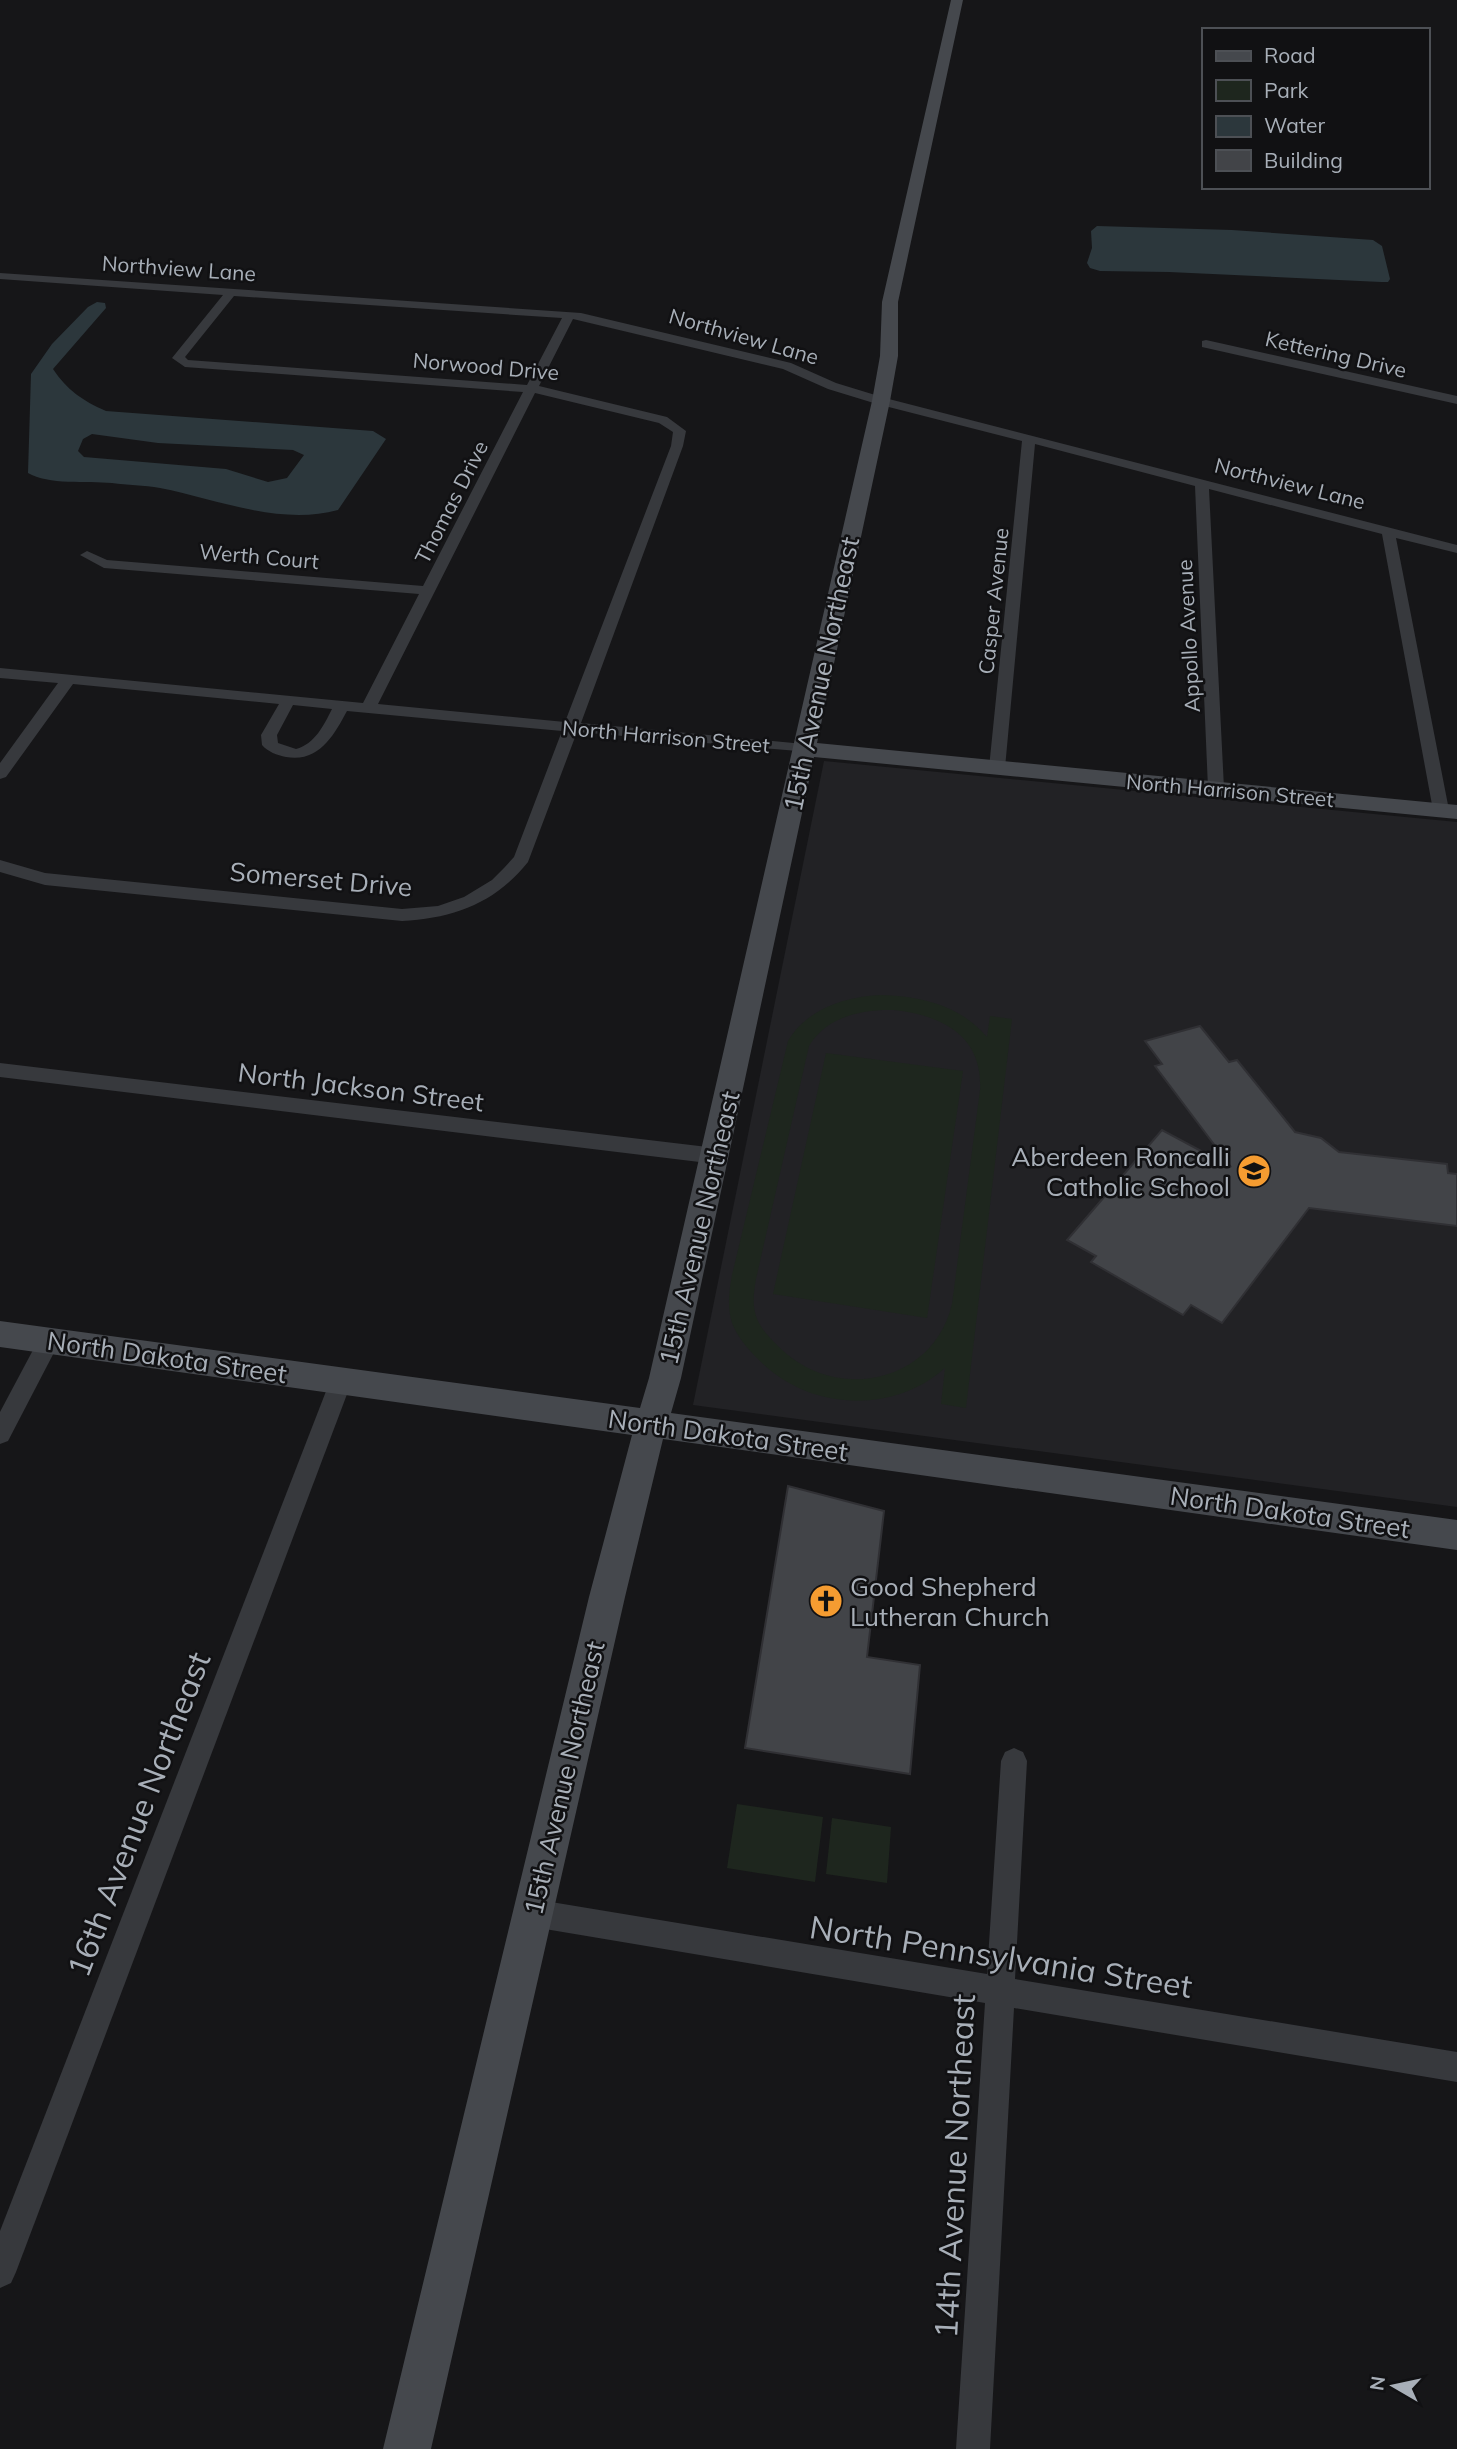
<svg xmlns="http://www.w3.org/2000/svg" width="1457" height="2449" viewBox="0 0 1457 2449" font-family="Mulish,sans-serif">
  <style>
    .built { fill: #222225 }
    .green { fill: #1e261e; fill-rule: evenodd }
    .water { fill: #2c373c; fill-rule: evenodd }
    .building { fill: #424448; stroke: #303034; stroke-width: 2 }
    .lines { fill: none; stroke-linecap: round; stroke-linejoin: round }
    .street { fill: #37393d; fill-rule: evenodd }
    .secondary { fill: #45484d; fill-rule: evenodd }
    .labels { text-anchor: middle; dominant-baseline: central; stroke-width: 5; stroke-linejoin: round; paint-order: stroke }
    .far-street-label { font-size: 21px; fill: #a8afb8; stroke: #111113 }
    .street-label { font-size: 26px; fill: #a8afb8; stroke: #111113 }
    .poi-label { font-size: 26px; fill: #a8afb8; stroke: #111113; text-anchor: end }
    .near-street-label { font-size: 32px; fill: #a8afb8; stroke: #111113 }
  </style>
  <rect width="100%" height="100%" fill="#161618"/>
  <polygon class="built" points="824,761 1457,822 1457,1507 693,1405"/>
  <g class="green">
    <path d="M880,995c40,1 80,10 107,42l3,-21 22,3 -46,389 -25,-4 4,-36c-54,48 -139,42 -188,-10 -10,-10 -20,-22 -25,-35 -5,-16 -3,-32 0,-48l56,-234c19,-32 56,-44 92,-46zM894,1010c48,5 89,26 86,80l-28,214c-19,81 -119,99 -174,42 -9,-9 -18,-18 -22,-30 -4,-13 -2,-25 0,-37l53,-233c17,-29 53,-37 85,-36z"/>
    <polygon points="826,1053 963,1071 927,1318 773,1294"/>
    <polygon points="737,1804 823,1817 815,1882 727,1868"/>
    <polygon points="832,1818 891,1827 887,1883 826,1874"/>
  </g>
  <g class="water">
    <polygon points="1097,226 1232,230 1373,240 1382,246 1390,279 1388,282 1381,282 1169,272 1100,271 1090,268 1087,263 1092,248 1091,231"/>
    <path d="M97,302l8,1 1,5 -53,61c14,21 30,32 53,42l267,20 13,8 -48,71c-59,16 -121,-11 -178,-22 -16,-3 -33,-3 -48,-5 -25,-2 -64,2 -84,-10l3,-99 21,-30 36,-37zM92,434l66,9 135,7 11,5 -17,23 -19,4 -42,-13 -142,-12 -6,-6 5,-12z"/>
  </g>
  <g class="building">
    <polygon points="1200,1026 1229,1062 1237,1060 1295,1132 1321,1138 1339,1152 1447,1164 1448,1173 1457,1174 1457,1226 1309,1208 1222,1323 1191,1305 1183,1315 1091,1262 1096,1256 1067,1240 1162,1130 1231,1167 1155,1066 1162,1064 1145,1041"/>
    <polygon points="788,1486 884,1511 867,1657 920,1665 910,1774 745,1748"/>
  </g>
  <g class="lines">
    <g class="street">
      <path d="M0,273l581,40 210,50 45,20 49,15 572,147v8l-61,-15 53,272 -8,5 -8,-5 -51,-276 -173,-45 15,299 -2,4h-12l-2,-4 -13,-302 -160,-42 -30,324 -8,5 -6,-2 -2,-3 33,-327 -145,-37 -49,-15 -45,-20 -210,-50 -34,67 128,31 19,14 -3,15 -102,277 223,21 8,5 -2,3 -233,-20 -49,130c-33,41 -74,56 -126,59l-357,-36 -45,-13v-12l45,13 357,36 36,-3 26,-9 28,-17 12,-12 10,-11 48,-126 -215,-20c-13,24 -28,52 -61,46 -9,-2 -18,-5 -24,-12l-1,-10 18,-31 -206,-20 -67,93 -6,2v-16l58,-80 -58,-5v-10l363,35 56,-109 -315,-26 -24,-13 7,-4 20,9 316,26 100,-194 -338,-25 -13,-9 51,-63 -223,-16zM234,296l328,22 -35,67 -339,-25 -3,-3zM535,393l124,30 14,9 -2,14 -106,276 -187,-18zM293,705l39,4c-8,16 -17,35 -36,40l-18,-6 -1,-8z"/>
      <polygon points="1206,340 1457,396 1457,404 1202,347 1202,341"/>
      <polygon points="0,1063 716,1148 723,1151 726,1156 723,1161 716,1164 0,1077"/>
      <polygon points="49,1332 57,1335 60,1341 8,1441 0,1444 0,1412 41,1335"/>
      <polygon points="341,1372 349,1374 352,1381 16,2272 11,2283 0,2288 0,2231 330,1381 333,1374"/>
      <polygon points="1014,1748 1023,1752 1027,1761 1015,1979 1457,2052 1457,2082 1014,2008 990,2449 956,2449 985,2003 533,1927 523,1923 519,1913 523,1903 533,1899 987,1974 1001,1761 1005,1752"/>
    </g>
    <polygon class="secondary" points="951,0 963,0 898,302 898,356 890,401 817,743 1457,805 1457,819 814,757 681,1378 671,1413 1457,1520 1457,1550 663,1439 625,1597 431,2449 383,2449 589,1597 632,1435 0,1347 0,1321 640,1408 649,1378 872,401 880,356 882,302"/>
  </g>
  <defs>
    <symbol id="school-disc" viewBox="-11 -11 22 22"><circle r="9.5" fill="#f59c31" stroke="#111113"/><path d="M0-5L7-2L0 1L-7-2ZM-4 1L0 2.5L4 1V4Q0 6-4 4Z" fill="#111"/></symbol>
    <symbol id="church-disc" viewBox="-11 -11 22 22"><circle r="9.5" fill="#f59c31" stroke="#111113"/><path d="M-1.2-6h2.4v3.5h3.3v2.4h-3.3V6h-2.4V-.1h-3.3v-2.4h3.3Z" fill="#111"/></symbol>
  </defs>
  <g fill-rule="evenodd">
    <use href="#school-disc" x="1235" y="1152" width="38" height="38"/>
    <use href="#church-disc" x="807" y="1582" width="38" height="38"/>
  </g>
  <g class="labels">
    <g class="far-street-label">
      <text transform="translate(179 268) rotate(4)">Northview Lane</text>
      <text transform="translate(744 336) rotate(16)">Northview Lane</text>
      <text transform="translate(1336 354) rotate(13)">Kettering Drive</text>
      <text transform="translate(486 366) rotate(5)">Norwood Drive</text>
      <text transform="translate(1290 483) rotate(14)">Northview Lane</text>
      <text transform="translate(451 502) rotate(-63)">Thomas Drive</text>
      <text transform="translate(259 556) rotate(5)">Werth Court</text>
      <text transform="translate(993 601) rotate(-84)">Casper Avenue</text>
      <text transform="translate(1188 636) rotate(-93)">Appollo Avenue</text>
      <text transform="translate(666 736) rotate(5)">North Harrison Street</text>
      <text transform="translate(1230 790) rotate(5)">North Harrison Street</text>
    </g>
    <g class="street-label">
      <text transform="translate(821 674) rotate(-78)">15th Avenue Northeast</text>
      <text transform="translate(321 879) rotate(5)">Somerset Drive</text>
      <text transform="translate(361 1087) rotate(7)">North Jackson Street</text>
      <text transform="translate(699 1228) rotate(-77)">15th Avenue Northeast</text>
      <text transform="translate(167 1357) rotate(8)">North Dakota Street</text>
      <text transform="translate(728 1435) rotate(8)">North Dakota Street</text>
      <text transform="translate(1290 1512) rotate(8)">North Dakota Street</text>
      <text transform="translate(564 1778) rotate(-77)">15th Avenue Northeast</text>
    </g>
    <g class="poi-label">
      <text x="1230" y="1156">Aberdeen Roncalli<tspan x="1230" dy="30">Catholic School</tspan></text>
      <text x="850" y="1586" text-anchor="start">Good Shepherd<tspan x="850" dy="30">Lutheran Church</tspan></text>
    </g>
    <g class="near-street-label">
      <text transform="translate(138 1814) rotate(-69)">16th Avenue Northeast</text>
      <text transform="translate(1001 1956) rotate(9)">North Pennsylvania Street</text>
      <text transform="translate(954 2166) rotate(-87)">14th Avenue Northeast</text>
    </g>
  </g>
  <rect x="1202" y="28" width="228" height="161" fill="#111113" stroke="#4d5055" stroke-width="2"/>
  <rect x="1216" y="51" width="35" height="10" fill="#45484d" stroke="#4d5055" stroke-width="2"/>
  <text x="1264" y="63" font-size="21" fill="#a8afb8">Road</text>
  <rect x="1216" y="80" width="35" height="21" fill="#1e261e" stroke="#4d5055" stroke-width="2"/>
  <text x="1264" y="98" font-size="21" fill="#a8afb8">Park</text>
  <rect x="1216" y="116" width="35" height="21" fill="#2c373c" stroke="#4d5055" stroke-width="2"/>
  <text x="1264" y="133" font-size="21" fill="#a8afb8">Water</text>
  <rect x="1216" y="150" width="35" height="21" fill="#424448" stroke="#4d5055" stroke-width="2"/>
  <text x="1264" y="168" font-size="21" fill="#a8afb8">Building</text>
  <g transform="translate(1394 2386) rotate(279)" stroke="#111113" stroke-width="5" paint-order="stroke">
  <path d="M0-5L12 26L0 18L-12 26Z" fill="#a8afb8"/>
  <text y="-10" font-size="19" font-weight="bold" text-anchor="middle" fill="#a8afb8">N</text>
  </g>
</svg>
